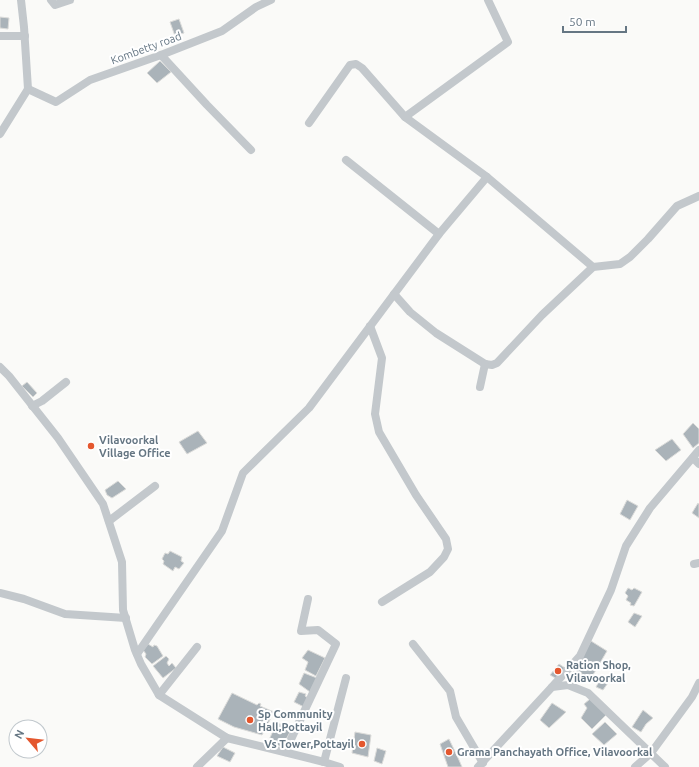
<svg xmlns="http://www.w3.org/2000/svg" width="699" height="767" viewBox="0 0 699 767" font-family="Ubuntu,sans-serif">
  <style>
    .building { fill: #aab3b9; stroke: #dcdcda }
    .lines { fill: none; stroke-linecap: round; stroke-linejoin: round }
    .minor { stroke: #c3c8cc; stroke-width: 8 }
    .poi-dot { fill: #e4572e; stroke: #fff; stroke-width: 1.5 }
    .labels { text-anchor: middle; dominant-baseline: central; stroke-width: 4; stroke-linejoin: round; paint-order: stroke }
    .street-label { font-size: 11px; fill: #657683; stroke: #fff }
    .poi-label { font-size: 11px; font-weight: bold; fill: #657683; stroke: #fff; text-anchor: start }
  </style>
  <rect width="100%" height="100%" fill="#fafaf8"/>
  <g class="building">
    <polygon points="0,17 9,18 8,29 0,28"/>
    <polygon points="179,19 184,33 175,36 170,22"/>
    <polygon points="160,61 171,72 157,83 147,73"/>
    <polygon points="27,382 37,393 33,397 22,386"/>
    <polygon points="693,423 699,429 699,443 693,448 683,434"/>
    <polygon points="198,431 207,443 187,454 179,442"/>
    <polygon points="672,439 681,450 666,461 655,450"/>
    <polygon points="118,481 126,489 112,498 107,495 105,490"/>
    <polygon points="627,500 638,506 630,520 620,514"/>
    <polygon points="698,503 699,504 699,518 692,513"/>
    <polygon points="170,551 182,557 181,561 184,563 179,569 175,567 173,571 163,564 164,561 162,559 165,553 168,554"/>
    <polygon points="628,588 632,590 634,588 642,592 634,606 630,605 631,603 626,600 628,596 625,593"/>
    <polygon points="634,613 642,616 635,627 628,622"/>
    <polygon points="591,641 607,651 590,680 581,676 582,673 573,671"/>
    <polygon points="148,644 153,647 154,645 157,646 163,656 152,664 145,657 146,654 143,650"/>
    <polygon points="308,650 325,658 316,676 305,670 308,662 302,658"/>
    <polygon points="166,656 169,659 167,663 169,666 172,663 176,668 163,678 153,666"/>
    <polygon points="559,664 565,668 557,679 550,675"/>
    <polygon points="304,673 317,678 310,692 299,684"/>
    <polygon points="602,676 610,680 603,690 596,687"/>
    <polygon points="299,692 306,694 305,696 308,698 304,707 294,702"/>
    <polygon points="232,693 257,705 259,703 261,704 260,706 274,712 262,735 234,727 218,719"/>
    <polygon points="590,699 606,715 592,729 581,718 587,708 584,704"/>
    <polygon points="552,703 566,712 549,728 540,720"/>
    <polygon points="643,710 653,718 646,724 641,732 632,727"/>
    <polygon points="277,722 290,729 289,731 290,732 283,745 282,744 281,747 269,740"/>
    <polygon points="605,722 617,734 604,745 592,734"/>
    <polygon points="355,732 371,735 368,757 352,753"/>
    <polygon points="449,739 459,760 462,767 448,767 440,744"/>
    <polygon points="223,747 235,753 230,762 217,756"/>
    <polygon points="377,748 386,751 382,764 374,761"/>
  </g>
  <g class="lines">
    <g class="minor">
      <polyline points="51,0 55,5 70,0"/>
      <polyline points="0,36 25,36"/>
      <polyline points="161,55 207,105 251,150"/>
      <polyline points="28,89 56,102 90,80 161,55 222,31 256,7 271,0"/>
      <polyline points="405,117 508,42 488,0"/>
      <polyline points="0,134 28,89 24,27 21,0"/>
      <polyline points="346,160 439,234"/>
      <polyline points="487,177 593,267"/>
      <polyline points="394,294 410,312 436,333 485,364 492,365 497,363 542,315 593,267 620,264 630,257 648,239 677,206 699,196"/>
      <polyline points="370,326 382,358 375,414 379,432 416,495 446,539 448,549 444,557 430,572 382,602"/>
      <polyline points="0,367 9,376 58,438 103,504 122,562 123,610 135,650 141,664 159,695 227,738 324,762 340,767"/>
      <polyline points="480,387 485,364"/>
      <polyline points="32,406 42,401 66,382"/>
      <polyline points="693,458 699,464"/>
      <polyline points="109,521 155,486"/>
      <polyline points="694,564 699,563"/>
      <polyline points="0,593 24,599 65,614 126,618"/>
      <polyline points="413,644 450,691 456,717 483,763"/>
      <polyline points="137,654 222,531 243,473 309,408 439,234 487,177 405,117 362,68 356,64 350,65 309,123"/>
      <polyline points="552,687 580,656 611,590 626,546 650,508 699,450"/>
      <polyline points="159,695 197,647"/>
      <polyline points="285,752 336,644 318,630 301,631 308,599"/>
      <polyline points="324,762 346,678"/>
      <polyline points="197,767 227,738"/>
      <polyline points="478,767 552,687 568,685 588,693 665,767"/>
      <polyline points="635,767 651,753 692,697 699,683"/>
    </g>
  </g>
  <g class="poi-dot">
    <circle cx="91" cy="446" r="4"/>
    <circle cx="558" cy="671" r="4"/>
    <circle cx="250" cy="720" r="4"/>
    <circle cx="362" cy="744" r="4"/>
    <circle cx="449" cy="752" r="4"/>
  </g>
  <g class="labels">
    <g class="street-label">
      <text transform="translate(146 48) rotate(-20)">Kombetty road</text>
    </g>
    <g class="poi-label">
      <text x="99" y="440">Vilavoorkal<tspan x="99" dy="13">Village Office</tspan></text>
      <text x="566" y="665">Ration Shop,<tspan x="566" dy="13">Vilavoorkal</tspan></text>
      <text x="258" y="714">Sp Community<tspan x="258" dy="13">Hall,Pottayil</tspan></text>
      <text x="354" y="744" text-anchor="end">Vs Tower,Pottayil</text>
      <text x="457" y="752">Grama Panchayath Office, Vilavoorkal</text>
    </g>
  </g>
  <g transform="translate(28 739) rotate(298)"><circle r="19" fill="#ffffff" stroke="#c1c8cd"/>
  <path d="M0-3L7 15L0 10L-7 15Z" fill="#e4572e"/>
  <text y="-6" font-size="11" font-weight="bold" text-anchor="middle" fill="#657683">N</text>
  </g>
  <path d="M563 26v6h63v-6" fill="none" stroke="#657683" stroke-width="2"/>
  <text x="569" y="26" font-size="12" fill="#657683" stroke="#ffffff" stroke-width="3" paint-order="stroke">50 m</text>
</svg>
